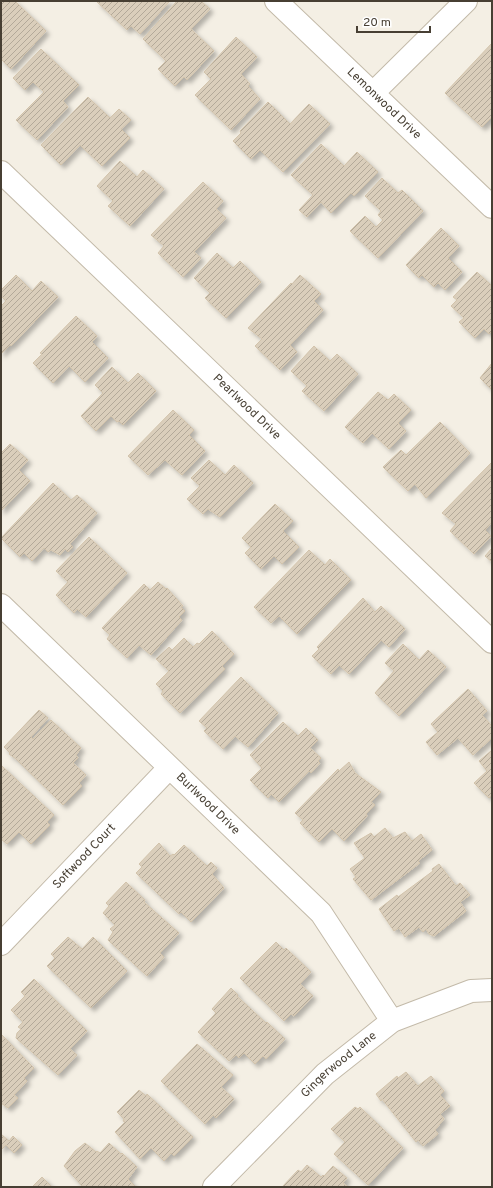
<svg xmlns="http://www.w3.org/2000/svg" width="493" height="1188" viewBox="0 0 493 1188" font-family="Overpass,sans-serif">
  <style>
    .building { fill: url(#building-hatch); stroke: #d2c3ab; filter: url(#shadow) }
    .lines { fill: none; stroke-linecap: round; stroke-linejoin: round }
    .minor-casing { stroke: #c3baa9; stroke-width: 24 }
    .minor { stroke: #fff; stroke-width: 22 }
    .labels { text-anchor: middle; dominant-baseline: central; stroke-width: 3.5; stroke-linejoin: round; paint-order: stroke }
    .street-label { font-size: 12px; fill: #473f33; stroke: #fff }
  </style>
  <defs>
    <pattern id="building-hatch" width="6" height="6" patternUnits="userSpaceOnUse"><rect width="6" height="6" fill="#dacebb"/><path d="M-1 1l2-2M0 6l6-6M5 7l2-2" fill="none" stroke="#b3a999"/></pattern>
    <filter id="shadow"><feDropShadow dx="3.5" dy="3.5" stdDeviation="2" flood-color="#0004"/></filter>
  </defs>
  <rect width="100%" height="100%" fill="#f4efe4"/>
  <g class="building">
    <polygon points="1,1 15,1 46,31 11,69 1,59"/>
    <polygon points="96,1 170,1 140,34 131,26 127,30"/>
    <polygon points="177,1 201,1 210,9 191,29 214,51 187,80 184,77 175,86 158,69 166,61 143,39"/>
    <polygon points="236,37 257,57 241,74 250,84 248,86 260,99 231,130 195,95 211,79 204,72"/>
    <polygon points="492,43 492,117 482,127 445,93"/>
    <polygon points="41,49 79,85 63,101 68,107 37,140 16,120 44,92 33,82 25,90 13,78"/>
    <polygon points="88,97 110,118 119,109 131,120 121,129 130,138 102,166 80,145 61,165 41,145"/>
    <polygon points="268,102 290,124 309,104 330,124 283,172 260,150 251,159 233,141 241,133 240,131"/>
    <polygon points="321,144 344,166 357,152 378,172 354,196 351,193 331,213 321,202 307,217 299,210 313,195 291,175"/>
    <polygon points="120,161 137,177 143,170 164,189 130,226 108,206 113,201 97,186"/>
    <polygon points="382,178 398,193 402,190 423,211 378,258 350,231 365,216 376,227 383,220 378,215 381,211 365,196"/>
    <polygon points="203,182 223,201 216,209 226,218 194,252 201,258 183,277 158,253 164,246 151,235"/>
    <polygon points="441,228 459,246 448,258 462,272 445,290 438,283 434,287 422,275 419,278 406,265"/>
    <polygon points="217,253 233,268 240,261 261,282 226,318 205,298 210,293 194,278"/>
    <polygon points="477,272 492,286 492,331 489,334 484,329 475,338 459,322 464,318 451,306 457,300 453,297"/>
    <polygon points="16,275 32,291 41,281 58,297 11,346 10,345 1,354 1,306 6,301 1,296 1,290"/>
    <polygon points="300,275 321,294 314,301 323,310 290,345 297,352 280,370 255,346 262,339 248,328 291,283 292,284"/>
    <polygon points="76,316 97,336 92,342 108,358 85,382 69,366 53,383 33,363 42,354 40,353"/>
    <polygon points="314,346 330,361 337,354 358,374 324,411 302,391 307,386 291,371"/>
    <polygon points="492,363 492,390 480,378"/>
    <polygon points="112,367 128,383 138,373 156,391 123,425 119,421 117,422 111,416 96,431 81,416 103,393 95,385"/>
    <polygon points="378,392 388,400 394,394 411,410 398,423 406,431 389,449 372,433 363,443 345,427"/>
    <polygon points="173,410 194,430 189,435 205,451 182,475 165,460 148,475 128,456"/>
    <polygon points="440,422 470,453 426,498 415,484 408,491 383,467 401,450 406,455"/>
    <polygon points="10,444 28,460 19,470 30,481 1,511 1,453"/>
    <polygon points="209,460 225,475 234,465 253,483 220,517 208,509 203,514 187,499 200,486 191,478"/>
    <polygon points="492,462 492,522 485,530 491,536 474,554 450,531 456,524 442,513"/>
    <polygon points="53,483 71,500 77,495 97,513 70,544 73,547 68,552 65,549 60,555 51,550 48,552 44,548 32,561 24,553 20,557 1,538"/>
    <polygon points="275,504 293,521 283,531 299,547 282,564 274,556 261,569 245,553 251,547 242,538"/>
    <polygon points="89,537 127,573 86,617 77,609 74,613 56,595 68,582 56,571"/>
    <polygon points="492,548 492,562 485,556"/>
    <polygon points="309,550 325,565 330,559 351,580 297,634 279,616 271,623 254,607"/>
    <polygon points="158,582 166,589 167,588 183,606 181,607 185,611 179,617 182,620 151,655 139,645 127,658 107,639 110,635 102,628 144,584 150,590"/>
    <polygon points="363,598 375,612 381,606 405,629 389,647 381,640 349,674 339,665 331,674 312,656 319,649 317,647"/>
    <polygon points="212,631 234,654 222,666 225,669 180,713 161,694 163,691 156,684 169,671 156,659 169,647 172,650 184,638 193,647 197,643 199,644"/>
    <polygon points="403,644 419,660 428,650 446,667 399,716 375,693 394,671 385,663"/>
    <polygon points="241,677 278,713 248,747 235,736 223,749 204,731 207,728 199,721"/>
    <polygon points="468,689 487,711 482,715 492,726 492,738 473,755 458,738 437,755 426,742 438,732 431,724"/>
    <polygon points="39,710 48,718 31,737 33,739 51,720 81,748 76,755 78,758 73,763 86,775 79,783 82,786 63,805 16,759 9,754 10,753 4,747"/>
    <polygon points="283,722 298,736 306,728 318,740 310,748 321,758 318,761 320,763 311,773 309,771 279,802 271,794 268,798 250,780 262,768 250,755"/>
    <polygon points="492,750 492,795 489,798 474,783 487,771 479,761"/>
    <polygon points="349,762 355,773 381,792 371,802 375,805 366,814 367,816 344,841 332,829 319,842 300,823 303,820 295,813 338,769 339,771"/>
    <polygon points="1,765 54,815 47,822 50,825 31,844 19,832 7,844 1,839"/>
    <polygon points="385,828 393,838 405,832 412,841 421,834 432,850 418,861 420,863 371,900 353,879 356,877 350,869 365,858 354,843 371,833 374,837"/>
    <polygon points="159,843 170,856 173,854 174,855 184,845 207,866 211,862 217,868 212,874 224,888 191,922 181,912 179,914 136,873 142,867 139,864"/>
    <polygon points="439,864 456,886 460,883 470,895 460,902 466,911 434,936 429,934 426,929 423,932 419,927 405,937 399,928 394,931 379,909 397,895 398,897 433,871 432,869"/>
    <polygon points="126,882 145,900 144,902 179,933 160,953 164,957 147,976 108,940 113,932 110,929 115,925 103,913 109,906 106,903"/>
    <polygon points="68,937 82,949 93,937 127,971 91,1008 47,966 55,958 51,954"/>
    <polygon points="276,942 284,950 286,948 311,972 300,984 313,996 294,1016 291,1014 284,1021 240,978"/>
    <polygon points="34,979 87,1031 70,1049 77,1055 58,1075 16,1038 17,1033 21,1029 18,1027 23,1022 11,1010 25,996 21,992"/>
    <polygon points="231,988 238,995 237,996 266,1023 267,1022 285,1039 266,1059 263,1056 255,1064 244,1053 239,1058 236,1055 229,1061 198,1032 216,1013 212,1009"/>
    <polygon points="1,1034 34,1068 24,1078 27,1081 14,1095 18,1098 8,1108 1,1103"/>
    <polygon points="197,1044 233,1075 221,1087 234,1099 216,1118 213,1115 205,1124 161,1081"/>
    <polygon points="406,1072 418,1086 431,1076 444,1091 440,1095 450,1106 440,1114 444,1119 435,1130 438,1134 423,1146 418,1140 416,1142 382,1099 381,1101 376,1094 397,1076 398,1078"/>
    <polygon points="139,1090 146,1096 147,1094 193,1137 174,1156 171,1153 164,1161 151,1148 140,1159 115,1132 125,1122 123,1121 124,1119 117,1112"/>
    <polygon points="355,1107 358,1109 360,1107 403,1148 368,1185 334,1154 345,1142 331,1129"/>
    <polygon points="1,1134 9,1141 13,1136 22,1145 14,1153 6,1145 1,1150"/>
    <polygon points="85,1143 96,1152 97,1151 100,1153 109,1143 121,1154 122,1153 137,1167 128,1179 136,1187 83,1187 64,1166 75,1151"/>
    <polygon points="307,1165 321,1177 323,1175 324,1176 333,1166 347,1178 343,1183 348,1187 282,1187 298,1170 301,1172"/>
    <polygon points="42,1177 52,1187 32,1187"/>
  </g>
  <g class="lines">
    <defs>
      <g id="minor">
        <path id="s1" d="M276,1l216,206"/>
        <polyline points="373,93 466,1"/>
        <path id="s2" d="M1,172l491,470"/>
        <path id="s3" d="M1,605l320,308 71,108"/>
        <path id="s4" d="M1,944l168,-176"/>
        <path id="s5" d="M214,1187l111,-113 67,-53 79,-30 21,-1"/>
      </g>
    </defs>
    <use href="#minor" class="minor-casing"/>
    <use href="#minor" class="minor"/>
  </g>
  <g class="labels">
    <g class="street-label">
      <text stroke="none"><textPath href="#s1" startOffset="149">Lemonwood Drive</textPath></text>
      <text stroke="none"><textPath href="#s2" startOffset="340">Pearlwood Drive</textPath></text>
      <text stroke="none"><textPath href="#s3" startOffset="287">Burlwood Drive</textPath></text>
      <text stroke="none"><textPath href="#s4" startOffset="121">Softwood Court</textPath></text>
      <text stroke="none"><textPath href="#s5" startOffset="175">Gingerwood Lane</textPath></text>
    </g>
  </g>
  <rect width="493" height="1188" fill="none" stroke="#473f33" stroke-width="4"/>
  <path d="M357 26v6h73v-6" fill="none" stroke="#473f33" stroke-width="2"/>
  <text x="363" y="26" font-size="12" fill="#473f33" stroke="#ffffff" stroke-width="3" paint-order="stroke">20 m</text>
</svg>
